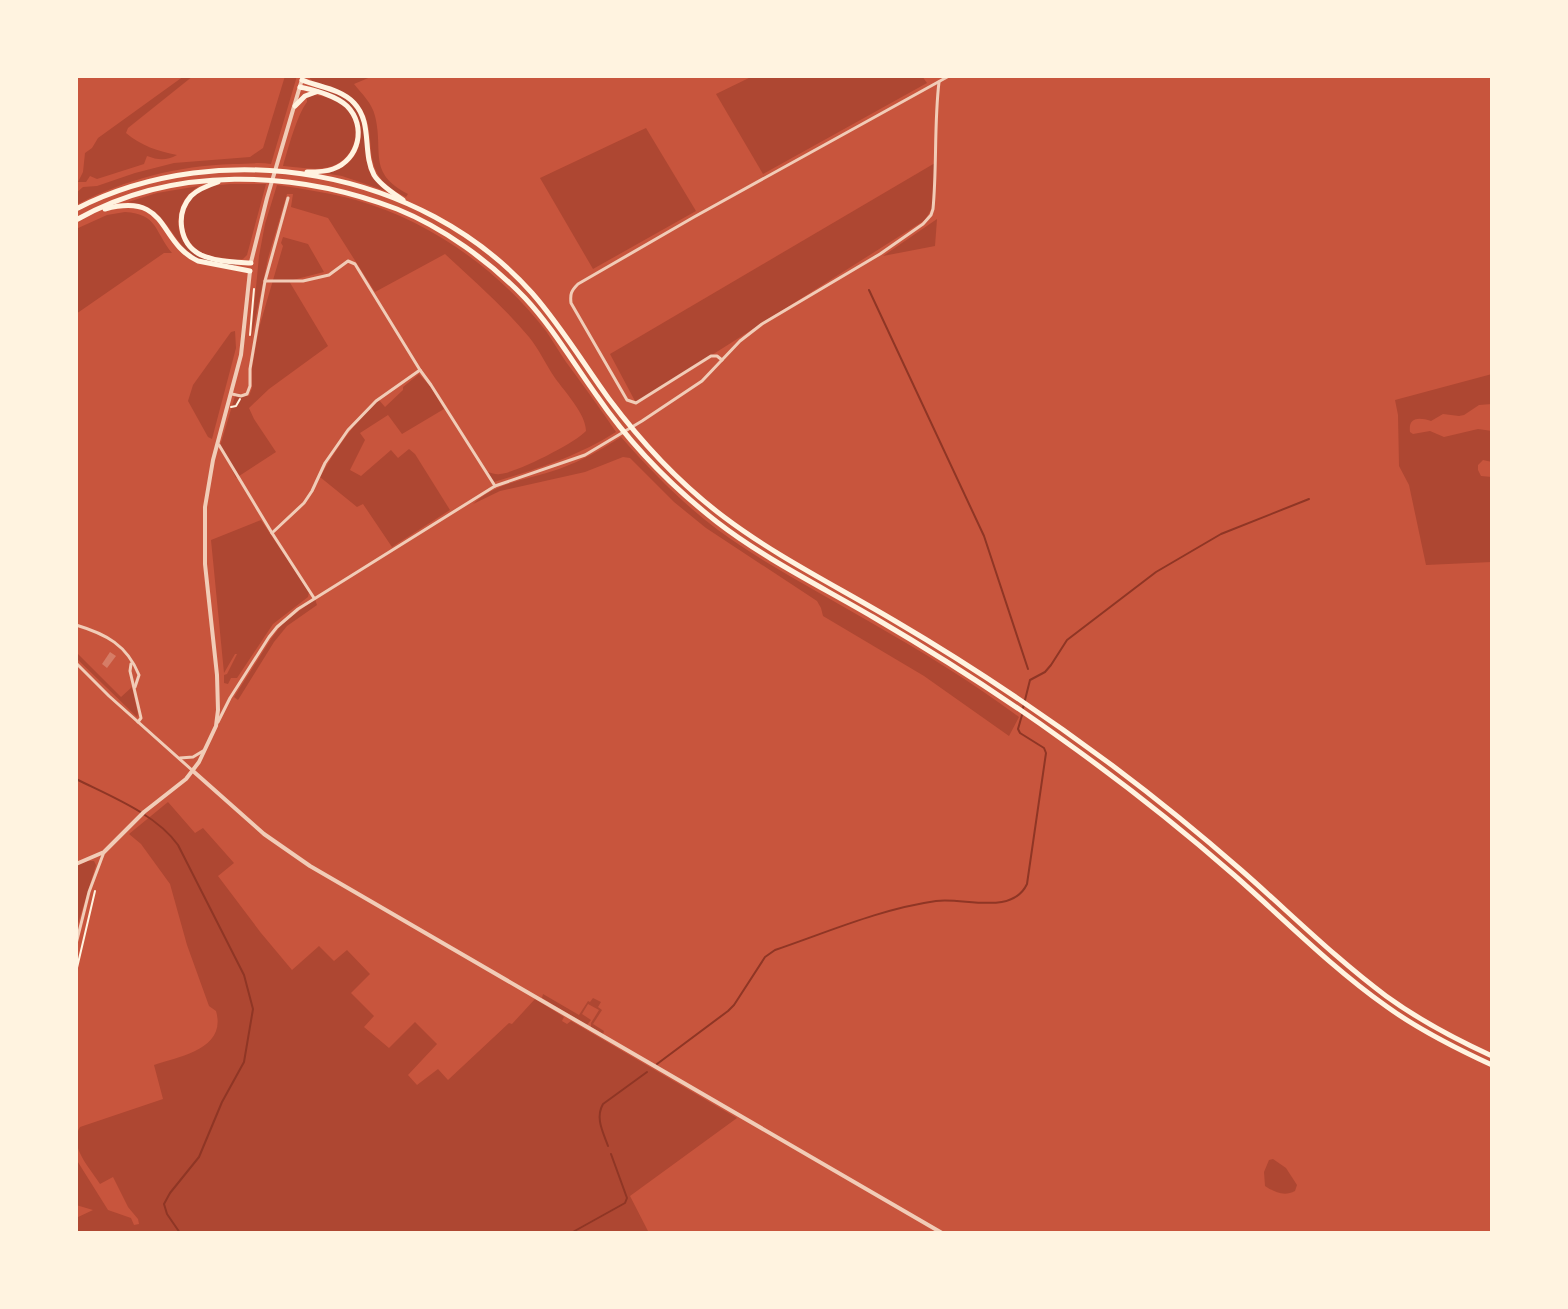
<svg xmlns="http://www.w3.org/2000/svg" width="1568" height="1309" viewBox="0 0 1568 1309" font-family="'Zilla Slab',serif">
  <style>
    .green { fill: #ae4732 }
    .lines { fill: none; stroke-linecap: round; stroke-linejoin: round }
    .stream { stroke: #8f3625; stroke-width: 2 }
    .building { fill: #d67c66 }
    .path { stroke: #fff3e0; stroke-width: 2 }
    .minor { stroke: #f1ccb7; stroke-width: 3 }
    .tertiary { stroke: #f1ccb7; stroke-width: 4 }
    .trunk { stroke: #fff3e0; stroke-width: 5 }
  </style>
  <rect width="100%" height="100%" fill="#c8553d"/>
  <g class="green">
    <path d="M184,76h9l-65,52 -2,5c15,13 32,18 51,22 -11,6 -19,5 -30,1l-3,8 -47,15 -7,-3 -4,6h-8l5,-10 2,-19 7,-5 6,-10z"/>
    <path d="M285,76h12l-26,88c-12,-2 -25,0 -38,0 -56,2 -107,15 -157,41v-12l7,-6 14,-1 38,-13 39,-10 76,-6 13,-9z"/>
    <path d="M310,76h63l-19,8c8,10 18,19 21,32 9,36 -8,57 33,78l-2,3c-56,-26 -20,-65 -51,-96 -10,-11 -27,-14 -41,-19l-4,-3z"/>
    <polygon points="753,76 922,76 927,83 763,174 716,94"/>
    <path d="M317,88c10,3 21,6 30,12 30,21 5,63 39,91l-44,-15 -18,-3c6,-2 13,-3 18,-6 21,-10 26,-45 8,-60 -8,-8 -23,-12 -34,-18z"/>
    <path d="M314,95c12,1 26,5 34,16 15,17 7,45 -13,54 -16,7 -36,2 -52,1 5,-17 14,-51 24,-64v-4z"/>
    <polygon points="646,128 696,211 593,269 540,178"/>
    <polygon points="935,163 932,208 925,220 636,403 610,354"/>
    <path d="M231,184h35l-19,71 -4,4 -6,1c-10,-2 -22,-2 -32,-6 -26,-10 -29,-48 -5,-63 8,-6 21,-6 31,-7z"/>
    <path d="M277,185c27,4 53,8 79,15 74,21 143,70 190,131 7,10 13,21 20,31 17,23 34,46 50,70 -40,25 -76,36 -122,50l-6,-10c4,1 8,3 12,2 16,-1 75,-31 86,-43 0,-17 -21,-39 -31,-53 -9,-13 -16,-29 -26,-41 -25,-30 -55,-56 -84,-83l-70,38 -47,-74 -37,-11 2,-13h-6l-19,64 -17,82 8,-84 6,-32z"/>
    <path d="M199,186c-5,3 -10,7 -14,13 -10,14 -10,41 7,51 12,7 29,10 43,14v2c-14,-3 -32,-3 -44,-12 -7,-5 -12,-12 -17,-19 -12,-19 -24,-29 -46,-33l29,-9z"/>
    <path d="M125,212c33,2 29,19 47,41h-8l-88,61v-85l31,-14z"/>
    <polygon points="937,219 935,246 883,256"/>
    <polygon points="283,237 308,244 324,272 289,281 328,346 269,389 249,408 254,419 276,452 236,478 220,446 236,393 249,396 252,388 252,368 259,328 283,246 281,243"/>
    <polygon points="235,331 236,348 212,439 208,437 188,401 193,385 231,332"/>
    <path d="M419,374l11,12 14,23 -42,25 -14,-19 -28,18 5,7 -15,30 11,6 30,-26 7,8 11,-9 6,5 35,56 -58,37 -29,-43 -6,3 -37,-30c16,-28 34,-55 59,-77l6,7 18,-17v-3z"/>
    <path d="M1492,374v30l-13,1 -15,10 -5,1 -16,-2 -12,7c-12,-4 -23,-4 -21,11l3,2 17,-3 14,6 34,-8 14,2v31l-9,-2 -5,5v5l3,6 11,1v85l-66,3 -17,-80 -10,-19 -1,-51 -3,-15z"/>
    <path d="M621,437c30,34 61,66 97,93 48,35 101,62 152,92 51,29 102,60 149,95l-10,19 -85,-60 -101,-60 -2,-8 -4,-7 -111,-73 -32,-26 -44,-44 -7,-1 -38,15 -85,19 -27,13c23,-22 57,-25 86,-35 22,-8 42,-19 62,-32z"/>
    <polygon points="261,520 309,592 308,597 273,624 237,678 231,678 228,684 224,683 224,675 227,674 237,654 235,654 224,673 211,540"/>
    <polygon points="315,599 317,605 287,626 274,642 238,700 234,697 271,639 283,623"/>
    <polygon points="76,652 121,697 132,687 138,714 137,717 76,658"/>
    <path d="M168,802l27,31 8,-5 31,35 -16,13 43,57 31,37 27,-24 15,15 13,-11 23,24 -19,19 23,23 -10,11 25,21 26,-26 22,22 -29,31 9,10 21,-16 10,11 61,-57 3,1 23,-25 29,18 -2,4 5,3 4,-3 166,97 -107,78 19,37h-573v-15l17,-8 -17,-5v-46l32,51 23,8 3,7 5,-1 -1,-5 -10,-12 -15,-30 -13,7c-10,-16 -32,-38 -20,-57l83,-28 -9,-34c26,-9 73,-16 62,-54l-7,-5 -22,-61 -17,-61 -29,-40 -12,-10z"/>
    <polygon points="88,861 94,861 96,865 76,930 76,866"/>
    <polygon points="543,994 579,1015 588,1001 590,1002 593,998 601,1002 598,1007 602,1010 593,1024 604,1031 603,1034 591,1027 591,1023 599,1010 588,1004 582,1014 591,1020 587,1025 542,998"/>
    <path d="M1273,1159l13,9 11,17 -2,6c-11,6 -21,1 -30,-5l-1,-14 5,-12z"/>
  </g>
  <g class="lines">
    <g class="stream">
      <polyline points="869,290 984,536 1028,669"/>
      <polyline points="1023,708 1030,680 1045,672 1051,665 1067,640 1156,572 1221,534 1309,499"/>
      <path d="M76,779c34,17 80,35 102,66l66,130 9,34 -9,53 -22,40 -23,55 -29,36 -6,11 3,10 13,19"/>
      <path d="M657,1064l71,-53 6,-6 31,-48 10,-7c53,-18 105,-41 161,-49 28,-4 76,15 91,-17l19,-131 -2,-5 -24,-15 -2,-4 4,-14"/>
      <path d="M608,1146c-5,-14 -13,-28 -5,-42l44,-32"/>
      <polyline points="571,1233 625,1203 627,1198 611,1154"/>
    </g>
  </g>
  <polygon class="building" points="110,652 116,656 107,668 102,664"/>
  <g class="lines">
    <g class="path">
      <polyline points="250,335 254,289"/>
      <polyline points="231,407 236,406 240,399"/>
      <polyline points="76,972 95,891"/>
    </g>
    <g class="minor">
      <polyline points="265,281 303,281 329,275 348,261 355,264 420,370 431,385 495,486"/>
      <path d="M722,360l-5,-4h-6l-75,47 -9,-3 -56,-97c-1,-9 0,-12 7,-19l116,-67 255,-141"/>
      <polyline points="232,394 241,396 247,394 250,386 250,369 265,281 288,198"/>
      <polyline points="219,445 272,533 314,598"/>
      <polyline points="272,533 304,503 312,491 325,463 348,430 376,401 420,370"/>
      <path d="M76,625c30,9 51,20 63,50l-4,12"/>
      <polyline points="76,663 109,696 193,771"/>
      <polyline points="131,664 130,671 141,718 138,722"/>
      <path d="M218,722l12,-24 39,-61 8,-10 21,-18 197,-123 90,-31 57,-34 60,-40 38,-40 22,-17 118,-70 43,-30 8,-9 2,-6c4,-42 1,-85 6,-127"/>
      <polyline points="180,758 193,757 203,751"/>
      <polyline points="76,944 89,892 104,852"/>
    </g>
    <g class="tertiary">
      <polyline points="251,262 267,198 303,76"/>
      <polyline points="193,771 264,834 310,866 942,1233"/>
      <polyline points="76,864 104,852 144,812 186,779 199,762 216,726 218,710 217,675 205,564 205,507 213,460 241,355 250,271"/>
    </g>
    <g class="trunk">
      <path d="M302,80c17,7 39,9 52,23 19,20 8,50 20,72 6,10 19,18 29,25"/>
      <path d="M300,87c16,4 35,8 47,19 20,20 12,54 -14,63 -8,3 -18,3 -26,3"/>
      <polyline points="295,106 305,96 316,92"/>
      <path d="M218,182c-9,3 -20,7 -27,14 -16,18 -12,48 10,59 16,7 33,7 50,8"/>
      <path d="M76,209c146,-75 346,-40 456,84 29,33 51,70 77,106 33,44 71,85 115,118 53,40 114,70 171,104 75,44 148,93 218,145 44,33 87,68 128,104 48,42 94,88 145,126 33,24 69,43 106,60"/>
      <path d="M105,209c65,-17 52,33 93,52l52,10"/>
      <path d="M76,220c97,-55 219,-50 321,-11 47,19 92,52 128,89 28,30 48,65 72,98 33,48 74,90 120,126 48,37 103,64 156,95 65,38 129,79 190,123 59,42 116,87 171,135 50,44 97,92 152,131 33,24 69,42 106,59"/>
    </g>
  </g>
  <rect width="1568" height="1309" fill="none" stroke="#fff3e0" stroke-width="156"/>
</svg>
